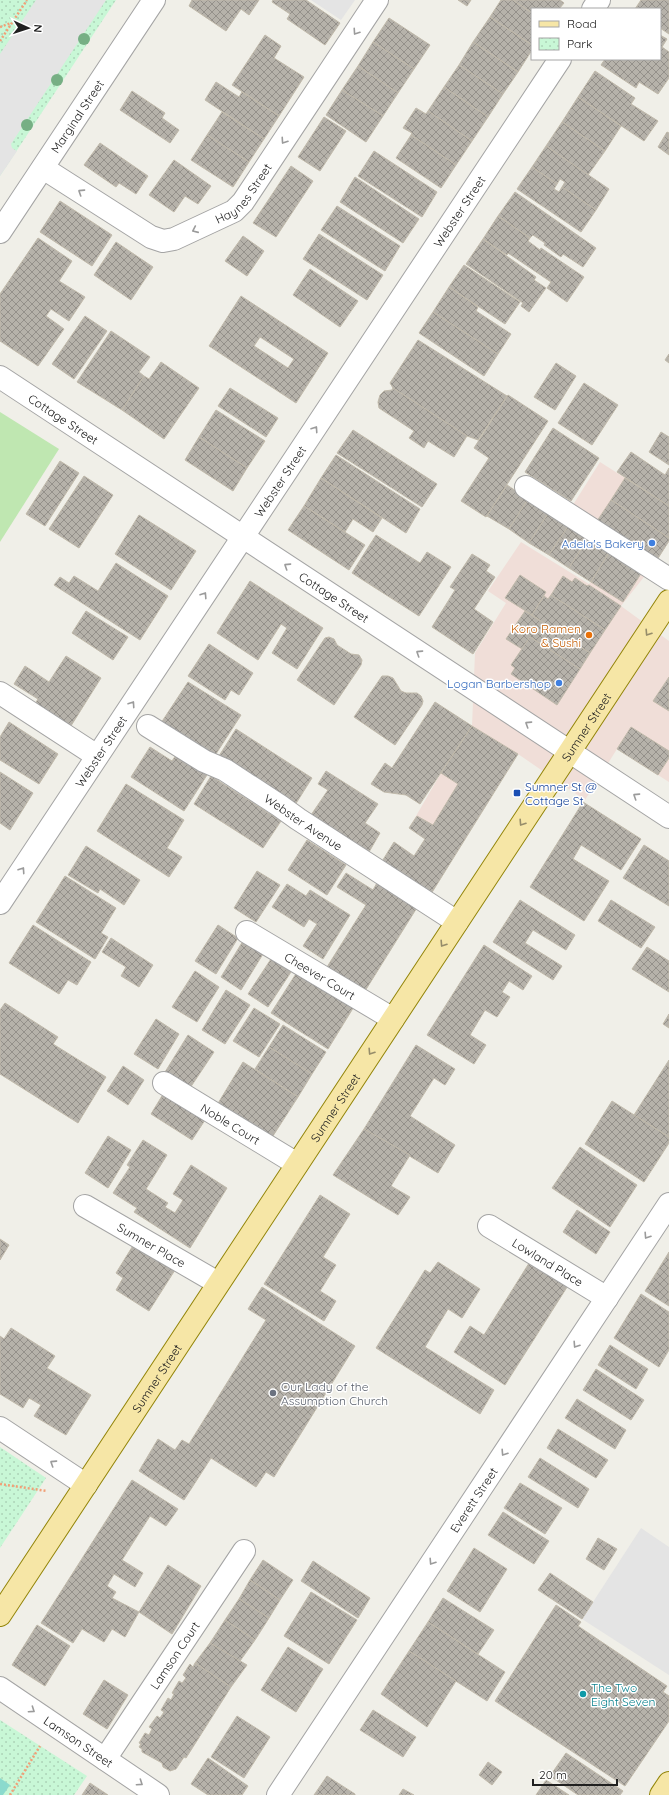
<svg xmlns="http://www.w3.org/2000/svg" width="669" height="1795" viewBox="0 0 669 1795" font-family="Quicksand,sans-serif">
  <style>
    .commercial { fill: #f0ded8 }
    .grass { fill: #bfe7b1 }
    .park { fill: url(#park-dots) }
    .pitch { fill: #8bdacd }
    .parking { fill: #e4e4e4 }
    .building { fill: url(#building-cross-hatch); stroke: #c1baab; fill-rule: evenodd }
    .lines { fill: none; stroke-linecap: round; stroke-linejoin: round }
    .minor-casing { stroke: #a4a4a4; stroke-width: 24 }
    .major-casing { stroke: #938509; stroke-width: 24 }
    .path { stroke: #f1a077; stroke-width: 2.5; stroke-dasharray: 2 2; stroke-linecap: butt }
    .minor { stroke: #fff; stroke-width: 22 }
    .major { stroke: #f6e6a6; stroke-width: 22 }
    .tree { fill: #76af84 }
    .oneway { stroke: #9b9b9b }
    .oneway2 { stroke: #968d6a }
    .shop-dot { fill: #3f7fe0; stroke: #fff; stroke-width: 1.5 }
    .food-dot { fill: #e8710a; stroke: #fff; stroke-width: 1.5 }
    .transit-dot { fill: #1a4fb4; stroke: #fff; stroke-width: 1.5 }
    .worship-dot { fill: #6b7280; stroke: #fff; stroke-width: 1.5 }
    .culture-dot { fill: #0f9aa8; stroke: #fff; stroke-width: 1.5 }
    .labels { text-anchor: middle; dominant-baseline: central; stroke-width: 3; stroke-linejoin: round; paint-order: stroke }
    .street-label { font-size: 12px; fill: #202020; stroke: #fff }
    .shop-label { font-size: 12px; fill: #366cbe; stroke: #fff; text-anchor: end }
    .food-label { font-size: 12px; fill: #c56008; stroke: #fff; text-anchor: end }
    .transit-label { font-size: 12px; fill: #164399; stroke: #fff; text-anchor: start }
    .worship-label { font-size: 12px; fill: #5b616d; stroke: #fff; text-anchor: start }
    .culture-label { font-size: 12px; fill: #0d838f; stroke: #fff; text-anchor: start }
  </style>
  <defs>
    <pattern id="park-dots" width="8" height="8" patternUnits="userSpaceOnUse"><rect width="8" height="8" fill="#c8f7d6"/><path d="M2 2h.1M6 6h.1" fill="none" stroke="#acd3b7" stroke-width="1.8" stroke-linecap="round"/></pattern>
    <pattern id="building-cross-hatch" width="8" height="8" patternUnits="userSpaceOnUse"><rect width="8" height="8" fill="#b6b2aa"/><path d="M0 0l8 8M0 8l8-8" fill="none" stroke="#94908a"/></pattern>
  </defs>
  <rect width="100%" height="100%" fill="#f0efe8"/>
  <polygon class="commercial" points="600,462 669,506 669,541 655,563 621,606 669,641 669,782 617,749 585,800 518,754 454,857 409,828 441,773 472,726 475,653 506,603 488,591 521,542 589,584 591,582 571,508"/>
  <polygon class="grass" points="0,412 59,449 0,542"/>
  <g class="park">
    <polygon points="0,0 116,0 0,176"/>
    <polygon points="0,1447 46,1478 0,1548"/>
    <polygon points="0,1720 87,1776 74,1795 0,1795"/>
  </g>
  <polygon class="pitch" points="0,1778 10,1785 3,1795 0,1795"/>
  <g class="parking">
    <polygon points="36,0 106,0 11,144 12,148 17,151 0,176 0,54"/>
    <polygon points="311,0 355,0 341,20"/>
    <polygon points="641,1528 669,1547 669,1675 582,1619"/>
  </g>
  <g class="building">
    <polygon points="192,0 259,0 249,15 241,9 226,31 189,6"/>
    <polygon points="273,0 306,0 340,23 325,45 287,19 290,14 272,2"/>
    <polygon points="458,0 471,0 467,6"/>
    <polygon points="501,0 513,0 532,13 532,45 490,17"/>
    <polygon points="513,0 560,0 564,3 559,9 532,9 532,13"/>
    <polygon points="641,0 669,0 669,34 660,28 660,9 635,9"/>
    <polygon points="490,17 532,45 532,50 518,72 473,42"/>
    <polygon points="389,18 430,45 414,69 373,42"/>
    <polygon points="265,35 281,46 274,58 304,77 279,116 232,85"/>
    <polygon points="660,35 667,39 662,47 669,52 669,78 658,94 639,82 636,88 601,65 605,59 660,59"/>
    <polygon points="373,42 414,69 398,93 358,66"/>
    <polygon points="473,42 518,72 503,94 459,65"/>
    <polygon points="459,65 503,94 488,117 444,87"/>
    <polygon points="358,66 398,93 383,116 342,90"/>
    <polygon points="595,71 635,98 631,104 658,121 644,141 578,97"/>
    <polygon points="216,82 239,97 242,92 279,116 264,139 205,100"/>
    <polygon points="444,87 488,117 472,141 428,111"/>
    <polygon points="342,90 383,116 366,142 326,115"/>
    <polygon points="132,91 165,113 162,118 179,130 170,143 120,110"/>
    <polygon points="578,97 621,126 605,151 562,122"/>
    <polygon points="416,108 426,114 428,111 472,141 456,165 411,135 412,133 403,128"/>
    <polygon points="222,112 264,139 249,162 207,135"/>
    <polygon points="324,117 346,131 320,171 298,157"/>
    <polygon points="562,122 605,151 588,175 546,146"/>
    <polygon points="667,132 669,133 669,155 658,147"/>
    <polygon points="207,135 249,162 233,187 191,160"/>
    <polygon points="411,135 456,165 441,188 396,158"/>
    <polygon points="100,143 148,176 136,194 119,183 116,187 84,165"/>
    <polygon points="546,146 609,189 596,210 562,187 565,182 560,179 557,184 532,167"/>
    <polygon points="374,151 437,192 422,217 358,176"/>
    <polygon points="174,160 211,186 198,204 185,196 174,212 149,195"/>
    <polygon points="291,166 313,181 276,237 253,223"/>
    <polygon points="532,167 557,184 554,189 559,192 562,187 596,210 581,232 517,189"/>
    <polygon points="355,177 419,219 403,243 340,202"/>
    <polygon points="515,192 596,248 583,267 563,254 561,257 544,245 545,243 533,235 530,238 498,216"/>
    <polygon points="60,201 112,235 92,266 40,232"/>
    <polygon points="337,206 400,246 385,271 321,230"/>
    <polygon points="498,216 530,238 528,241 540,250 541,248 584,277 567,302 547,288 551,282 508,253 507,255 483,239"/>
    <polygon points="319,234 383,275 367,300 303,259"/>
    <polygon points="243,236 264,251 247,276 225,261"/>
    <polygon points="38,238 72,261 59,281 85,297 69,321 51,309 46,316 64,329 38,366 0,341 0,294"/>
    <polygon points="483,239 536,277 534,280 546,288 529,312 521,306 523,303 466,264"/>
    <polygon points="116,242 153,267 131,300 94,275"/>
    <polygon points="464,265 520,302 505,324 449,287"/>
    <polygon points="310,269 358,301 340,327 293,295"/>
    <polygon points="449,287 478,307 476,311 511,334 498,354 433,312"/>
    <path d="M241,296l87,57 -32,50 -87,-57zM260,337l34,22 -6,9 -34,-22z"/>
    <polygon points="433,312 498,354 484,376 419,333"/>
    <polygon points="85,316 107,331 74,379 52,364"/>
    <polygon points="111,331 150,357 139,372 144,376 122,410 77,382"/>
    <polygon points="418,340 507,396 478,440 467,436 393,388 390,383"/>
    <polygon points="669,354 669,363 665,360"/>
    <polygon points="161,362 199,388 164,439 122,410 144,376 149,379"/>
    <polygon points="556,363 576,376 555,410 534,397"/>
    <polygon points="584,383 618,405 592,445 558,423"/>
    <polygon points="230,388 278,418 266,437 218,406"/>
    <polygon points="393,388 467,436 454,457 428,441 424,448 409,438 414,431 379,408 378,402 380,395 384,391 392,390"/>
    <polygon points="508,395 548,421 486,517 461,501 489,458 474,448"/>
    <polygon points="216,410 265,441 247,468 199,437"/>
    <polygon points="553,428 599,458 571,501 525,472"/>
    <polygon points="353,430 437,484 422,507 337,453"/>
    <polygon points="661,432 669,437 669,465 649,452"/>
    <polygon points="199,437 247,468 233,491 185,460"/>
    <polygon points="631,452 665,475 669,468 669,506 617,472"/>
    <polygon points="336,455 420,509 406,533 321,478"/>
    <polygon points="60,461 79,473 45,526 26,514"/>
    <polygon points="84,476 113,495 79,548 49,529"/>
    <polygon points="321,478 382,518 373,532 353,519 345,532 304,506"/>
    <polygon points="625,478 669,506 669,538 611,500"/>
    <polygon points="507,485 528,499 509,529 487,516"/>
    <polygon points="528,499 549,512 529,543 509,529"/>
    <polygon points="611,500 669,538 669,541 655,563 595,524"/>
    <polygon points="304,506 365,545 349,570 288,530"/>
    <polygon points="549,512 569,525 549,555 529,543"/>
    <polygon points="139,515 196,551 171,590 115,554"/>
    <polygon points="569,525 589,537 569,568 549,555"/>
    <polygon points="376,535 420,563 427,552 451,567 419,616 352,573"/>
    <polygon points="589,537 610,551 591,582 569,568"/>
    <polygon points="610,551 642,572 623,602 591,582"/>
    <polygon points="472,554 490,565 486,571 495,577 474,609 493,622 473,654 432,627 455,590 450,587"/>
    <polygon points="116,563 168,596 140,640 54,585 60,577 69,583 74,576 98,591"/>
    <polygon points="520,575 546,592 532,615 505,598"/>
    <polygon points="563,576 572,582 575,578 587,586 589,585 621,606 605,630 551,595"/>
    <polygon points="250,581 323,628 297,669 272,653 287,628 281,624 258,660 217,633"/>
    <polygon points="551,595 605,630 590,653 532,615 544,596 548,599"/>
    <polygon points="86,611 128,637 113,660 72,633"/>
    <polygon points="525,611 590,653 580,669 530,637 522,649 506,639"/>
    <polygon points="329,637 334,639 337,645 351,654 359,655 362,660 361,665 334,705 297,680 325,638"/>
    <polygon points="530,637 580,669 557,705 511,674 515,668 511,665"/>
    <polygon points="209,644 253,673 239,695 231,690 225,700 188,676"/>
    <polygon points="66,656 101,678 69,729 33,707 38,699 14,684 25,666 49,682"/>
    <polygon points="382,676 388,676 393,678 401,691 406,693 417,693 421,696 423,701 422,705 395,745 354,717"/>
    <polygon points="669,677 669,711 653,701"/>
    <polygon points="188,682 241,715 214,757 161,723"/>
    <polygon points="435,702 472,726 420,804 406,795 384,792 371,784 385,763 392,768"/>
    <polygon points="9,722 58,754 39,784 0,760 0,737"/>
    <polygon points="472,726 518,754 431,894 381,863 394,842 414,856 425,839 409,828 417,816 433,825 458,784 441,773"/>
    <polygon points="631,727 669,751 669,758 658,775 617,749"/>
    <polygon points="236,729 312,778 295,805 219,756"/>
    <polygon points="150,747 172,761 176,755 207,775 184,811 131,777"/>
    <polygon points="326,771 378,804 365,823 380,833 369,852 311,815 328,790 318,784"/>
    <polygon points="0,772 33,793 10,830 0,823"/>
    <polygon points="211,776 281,821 263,848 194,804"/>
    <polygon points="126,784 184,820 167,848 182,857 169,877 97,831"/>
    <polygon points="583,802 641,839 621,870 581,845 573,859 609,881 584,921 530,887"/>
    <polygon points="307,840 346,865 327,895 288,870"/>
    <polygon points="644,845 669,861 669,906 623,878"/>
    <polygon points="86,846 140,880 124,905 100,889 98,893 68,875"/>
    <polygon points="257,871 280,885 256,922 234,908"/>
    <polygon points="346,873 373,890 378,881 418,906 365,991 327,967 366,905 337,887"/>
    <polygon points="65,876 116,908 101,933 108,937 95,959 36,922"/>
    <polygon points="287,884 306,896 310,890 350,915 323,959 303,946 317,924 309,919 304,927 272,907"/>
    <polygon points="520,900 575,935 566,950 533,930 525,943 562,966 553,980 493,942"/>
    <polygon points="611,900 655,927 641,948 598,921"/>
    <polygon points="33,925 91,962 77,985 68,980 59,994 9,963"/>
    <polygon points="218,925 238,938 216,974 195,961"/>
    <polygon points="111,938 153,965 139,987 121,976 126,967 102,952"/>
    <polygon points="243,941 263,954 241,990 221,977"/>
    <polygon points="484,945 532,976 523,990 509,981 502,992 510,997 497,1017 485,1010 470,1035 486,1045 474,1064 427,1035"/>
    <polygon points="647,947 669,961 669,992 632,969"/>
    <polygon points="271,959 291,972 268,1007 248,994"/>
    <polygon points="299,969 355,1005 328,1049 271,1013"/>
    <polygon points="195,971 219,987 197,1022 172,1007"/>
    <polygon points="226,990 250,1005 225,1044 202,1030"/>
    <polygon points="5,1003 58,1037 53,1044 106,1077 78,1123 0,1074 0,1010"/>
    <polygon points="254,1008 280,1024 259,1057 233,1041"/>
    <polygon points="669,1014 669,1028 663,1024"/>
    <polygon points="156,1019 179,1034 158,1069 134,1054"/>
    <polygon points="283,1025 326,1052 312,1074 269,1047"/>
    <polygon points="188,1035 214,1052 190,1088 165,1072"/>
    <polygon points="416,1045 455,1069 445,1085 434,1078 410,1116 455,1145 438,1173 364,1129"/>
    <polygon points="269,1047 312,1074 298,1097 255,1069"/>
    <polygon points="669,1060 669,1137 634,1115"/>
    <polygon points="243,1062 298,1097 271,1139 217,1105"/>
    <polygon points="123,1066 144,1080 128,1105 107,1091"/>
    <polygon points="165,1091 207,1117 192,1140 151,1114"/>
    <polygon points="612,1101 669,1137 669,1143 644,1182 585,1144"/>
    <polygon points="364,1129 410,1155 391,1186 410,1197 398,1215 333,1175"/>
    <polygon points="108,1136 131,1150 108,1188 85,1173"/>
    <polygon points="143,1140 167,1155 146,1189 168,1203 165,1207 175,1213 183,1200 173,1194 191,1165 227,1188 190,1248 134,1212 137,1208 113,1193 130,1167 127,1165"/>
    <polygon points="580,1147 637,1185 610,1227 552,1188"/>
    <polygon points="320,1195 350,1214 323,1257 336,1265 320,1291 336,1301 324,1321 264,1284"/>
    <polygon points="577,1210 610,1232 596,1254 563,1232"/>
    <polygon points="0,1239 9,1245 0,1260"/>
    <polygon points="134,1244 175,1270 149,1311 116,1290 123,1278 116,1273"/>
    <polygon points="669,1252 669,1306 645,1291"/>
    <polygon points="531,1260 569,1284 505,1385 454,1352 470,1326 484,1335"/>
    <polygon points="438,1262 480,1289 462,1318 448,1309 425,1347 494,1390 480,1414 376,1348 425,1270 430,1273"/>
    <polygon points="262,1287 355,1346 274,1477 266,1472 256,1487 211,1458 184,1500 139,1471 158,1439 175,1450 182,1440 189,1444 266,1320 248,1309"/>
    <polygon points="641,1294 669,1312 669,1350 659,1367 614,1338"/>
    <polygon points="11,1328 55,1356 47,1368 91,1395 66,1435 34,1416 41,1405 29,1398 23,1408 0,1394 0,1336 4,1339"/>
    <polygon points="610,1345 648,1369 636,1389 598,1365"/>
    <polygon points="596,1369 644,1400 631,1420 583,1390"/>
    <polygon points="577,1399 626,1430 615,1449 565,1418"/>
    <polygon points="558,1429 608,1460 596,1478 547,1448"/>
    <polygon points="540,1458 589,1489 578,1508 528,1477"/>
    <polygon points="132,1480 178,1509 166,1526 150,1516 122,1560 143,1573 135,1587 114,1574 107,1586 116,1592 112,1598 139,1612 125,1637 112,1629 104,1642 82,1629 73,1643 41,1623"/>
    <polygon points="520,1483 562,1508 545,1534 504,1508"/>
    <polygon points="503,1512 549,1541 534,1564 488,1535"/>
    <polygon points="598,1538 617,1549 604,1570 586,1559"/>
    <polygon points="474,1548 507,1569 480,1612 447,1591"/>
    <polygon points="263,1560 293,1580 280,1600 250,1580"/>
    <polygon points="313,1561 370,1598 358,1618 301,1581"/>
    <polygon points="168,1565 201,1586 172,1634 139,1612"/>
    <polygon points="550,1573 593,1602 582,1619 538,1590"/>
    <polygon points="250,1580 280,1600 269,1618 239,1599"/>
    <polygon points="311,1592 357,1620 329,1664 284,1636"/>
    <polygon points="443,1598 494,1630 478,1654 428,1622"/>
    <polygon points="239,1599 269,1618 255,1640 225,1620"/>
    <polygon points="556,1605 581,1622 578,1626 667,1686 663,1692 669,1696 669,1721 625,1786 495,1701"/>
    <polygon points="225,1620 255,1640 240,1661 210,1643"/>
    <polygon points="428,1622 505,1672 487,1701 409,1651"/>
    <polygon points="37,1625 70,1646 45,1686 12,1665"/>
    <polygon points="210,1643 247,1665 231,1687 195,1663"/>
    <polygon points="288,1647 323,1669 296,1712 261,1690"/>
    <polygon points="409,1651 456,1681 427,1727 381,1694"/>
    <polygon points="195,1663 231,1687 186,1758 184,1757 176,1769 170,1771 163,1767 162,1763 142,1752 142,1749 139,1747 141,1744 139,1743 145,1733 149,1735 152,1729 149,1727 157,1716 160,1718 164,1712 161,1710 168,1698 171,1700 174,1694 172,1693 179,1681 182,1683 186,1678 183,1675 190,1664 193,1667"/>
    <polygon points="104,1680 128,1695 107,1729 83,1714"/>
    <polygon points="373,1710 416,1737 403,1757 360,1730"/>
    <polygon points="237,1716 270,1737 244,1778 211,1757"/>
    <polygon points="566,1753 623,1791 620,1795 578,1795 550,1776"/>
    <polygon points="208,1758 248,1786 242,1795 208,1795 191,1784"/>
    <polygon points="488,1762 502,1772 492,1785 479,1775"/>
    <polygon points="327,1776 355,1794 355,1795 314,1795"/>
    <polygon points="546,1780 569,1795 536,1795"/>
    <polygon points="90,1783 108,1795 82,1795"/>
    <polygon points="403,1789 414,1795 399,1795"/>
  </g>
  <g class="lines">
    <defs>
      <g id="minor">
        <polyline points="593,9 599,0"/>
        <path id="s1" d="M43,168l108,69 12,4 11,-2 60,-28 9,-9 134,-202"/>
        <path id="s2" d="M0,232l154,-232"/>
        <path id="s3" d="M0,377l669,440"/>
        <polyline points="526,487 669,579"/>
        <polyline points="0,693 97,756"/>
        <path id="s4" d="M148,726l56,35 21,9 55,36 18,13 159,103"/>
        <path id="s5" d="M0,903l560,-844"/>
        <path id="s6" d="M247,932l146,87"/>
        <path id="s7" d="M164,1083l133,81"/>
        <path id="s8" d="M85,1206l133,77"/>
        <path id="s9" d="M489,1226l118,72"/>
        <polyline points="0,1428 86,1485"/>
        <path id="s10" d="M0,1688l158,107"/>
        <path id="s11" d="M105,1759l139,-208"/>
        <path id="s12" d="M278,1795l391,-591"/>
      </g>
      <g id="major">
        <path id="s13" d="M0,1615l669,-1014"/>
        <polyline points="661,1795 669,1783"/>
      </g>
    </defs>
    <use href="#minor" class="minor-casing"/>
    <use href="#major" class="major-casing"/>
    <g class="path">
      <polyline points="0,27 11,23"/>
      <polyline points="0,41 27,0"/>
      <polyline points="0,1484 47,1491"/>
      <polyline points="10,1795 40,1746"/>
    </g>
    <use href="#minor" class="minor"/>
    <use href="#major" class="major"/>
  </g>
  <g class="tree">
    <circle cx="84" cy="39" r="6"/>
    <circle cx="57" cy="80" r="6"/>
    <circle cx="27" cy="125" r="6"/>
  </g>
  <defs><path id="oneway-chevron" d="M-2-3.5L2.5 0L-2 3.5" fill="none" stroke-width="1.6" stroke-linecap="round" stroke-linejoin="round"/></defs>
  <g class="oneway">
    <use href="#oneway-chevron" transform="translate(356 32) rotate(124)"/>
    <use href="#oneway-chevron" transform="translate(284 141) rotate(124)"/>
    <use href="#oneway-chevron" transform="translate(81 192) rotate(-147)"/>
    <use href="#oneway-chevron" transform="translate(195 230) rotate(156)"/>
    <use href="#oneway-chevron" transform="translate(315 429) rotate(-56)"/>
    <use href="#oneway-chevron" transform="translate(287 566) rotate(-147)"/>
    <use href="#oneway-chevron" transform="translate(204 595) rotate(-57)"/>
    <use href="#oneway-chevron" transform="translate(419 653) rotate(-147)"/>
    <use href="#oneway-chevron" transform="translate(132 704) rotate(-56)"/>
    <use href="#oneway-chevron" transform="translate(528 724) rotate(-147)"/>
    <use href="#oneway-chevron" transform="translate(636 796) rotate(-147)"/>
    <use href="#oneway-chevron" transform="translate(22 870) rotate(-56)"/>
    <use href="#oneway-chevron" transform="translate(647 1236) rotate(123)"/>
    <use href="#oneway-chevron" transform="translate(576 1345) rotate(123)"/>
    <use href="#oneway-chevron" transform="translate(504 1453) rotate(123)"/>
    <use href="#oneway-chevron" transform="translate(53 1463) rotate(-147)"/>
    <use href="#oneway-chevron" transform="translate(432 1562) rotate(123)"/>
    <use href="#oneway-chevron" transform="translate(32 1710) rotate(34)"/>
    <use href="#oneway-chevron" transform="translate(140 1783) rotate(34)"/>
  </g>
  <g class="oneway2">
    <use href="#oneway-chevron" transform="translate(648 633) rotate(123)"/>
    <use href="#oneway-chevron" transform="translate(522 823) rotate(123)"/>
    <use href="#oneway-chevron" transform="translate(443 944) rotate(123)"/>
    <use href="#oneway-chevron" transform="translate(371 1052) rotate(123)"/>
  </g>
  <g class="shop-dot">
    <circle cx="652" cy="543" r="4"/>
    <circle cx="559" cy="683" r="4"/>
  </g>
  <circle class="food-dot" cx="589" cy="635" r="4"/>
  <rect class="transit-dot" x="513" y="789" width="8" height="8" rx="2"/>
  <circle class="worship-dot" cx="273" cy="1393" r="4"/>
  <circle class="culture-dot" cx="583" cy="1694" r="4"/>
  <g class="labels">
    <g class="street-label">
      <text stroke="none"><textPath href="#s2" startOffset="139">Marginal Street</textPath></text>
      <text stroke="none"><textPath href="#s1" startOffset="237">Haynes Street</textPath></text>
      <text stroke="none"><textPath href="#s5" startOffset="830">Webster Street</textPath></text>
      <text stroke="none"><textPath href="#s3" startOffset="76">Cottage Street</textPath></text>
      <text stroke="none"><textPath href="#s5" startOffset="506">Webster Street</textPath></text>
      <text stroke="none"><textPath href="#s3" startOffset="400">Cottage Street</textPath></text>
      <text stroke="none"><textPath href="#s13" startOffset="1064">Sumner Street</textPath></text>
      <text stroke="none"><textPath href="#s5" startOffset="182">Webster Street</textPath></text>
      <text stroke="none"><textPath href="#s4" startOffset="183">Webster Avenue</textPath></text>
      <text stroke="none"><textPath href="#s6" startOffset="85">Cheever Court</textPath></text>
      <text stroke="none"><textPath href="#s13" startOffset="608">Sumner Street</textPath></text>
      <text stroke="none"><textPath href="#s7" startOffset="78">Noble Court</textPath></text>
      <text stroke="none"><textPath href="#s8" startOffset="77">Sumner Place</textPath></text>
      <text stroke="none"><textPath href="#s9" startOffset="69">Lowland Place</textPath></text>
      <text stroke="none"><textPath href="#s13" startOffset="284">Sumner Street</textPath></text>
      <text stroke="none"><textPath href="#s12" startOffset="354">Everett Street</textPath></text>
      <text stroke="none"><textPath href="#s11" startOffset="125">Lamson Court</textPath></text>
      <text stroke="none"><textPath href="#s10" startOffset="95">Lamson Street</textPath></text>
    </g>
    <g class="shop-label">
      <text x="644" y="543">Adela's Bakery</text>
      <text x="551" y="683">Logan Barbershop</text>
    </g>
    <g class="food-label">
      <text x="581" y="628">Koro Ramen<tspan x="581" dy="14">&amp; Sushi</tspan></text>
    </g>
    <g class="transit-label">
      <text x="525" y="786">Sumner St @<tspan x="525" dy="14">Cottage St</tspan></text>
    </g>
    <g class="worship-label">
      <text x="281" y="1386">Our Lady of the<tspan x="281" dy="14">Assumption Church</tspan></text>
    </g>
    <g class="culture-label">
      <text x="591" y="1687">The Two<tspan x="591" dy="14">Eight Seven</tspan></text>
    </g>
  </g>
  <rect x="531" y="8" width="130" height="52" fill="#ffffff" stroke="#a6a6a6"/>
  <rect x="539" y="21" width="20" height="6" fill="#f6e6a6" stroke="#a6a6a6"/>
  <text x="567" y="28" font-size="12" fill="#202020">Road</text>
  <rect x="539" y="38" width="20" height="12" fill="url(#park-dots)" stroke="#a6a6a6"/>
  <text x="567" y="48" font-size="12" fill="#202020">Park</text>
  <g transform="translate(28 28) rotate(93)" stroke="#ffffff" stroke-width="3" paint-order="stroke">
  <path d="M0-3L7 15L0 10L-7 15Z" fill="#202020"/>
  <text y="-6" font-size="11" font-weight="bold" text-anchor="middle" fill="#202020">N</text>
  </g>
  <path d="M533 1779v6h84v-6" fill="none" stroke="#202020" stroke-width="2"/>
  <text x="539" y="1779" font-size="12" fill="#202020" stroke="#ffffff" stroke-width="3" paint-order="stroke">20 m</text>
</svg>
